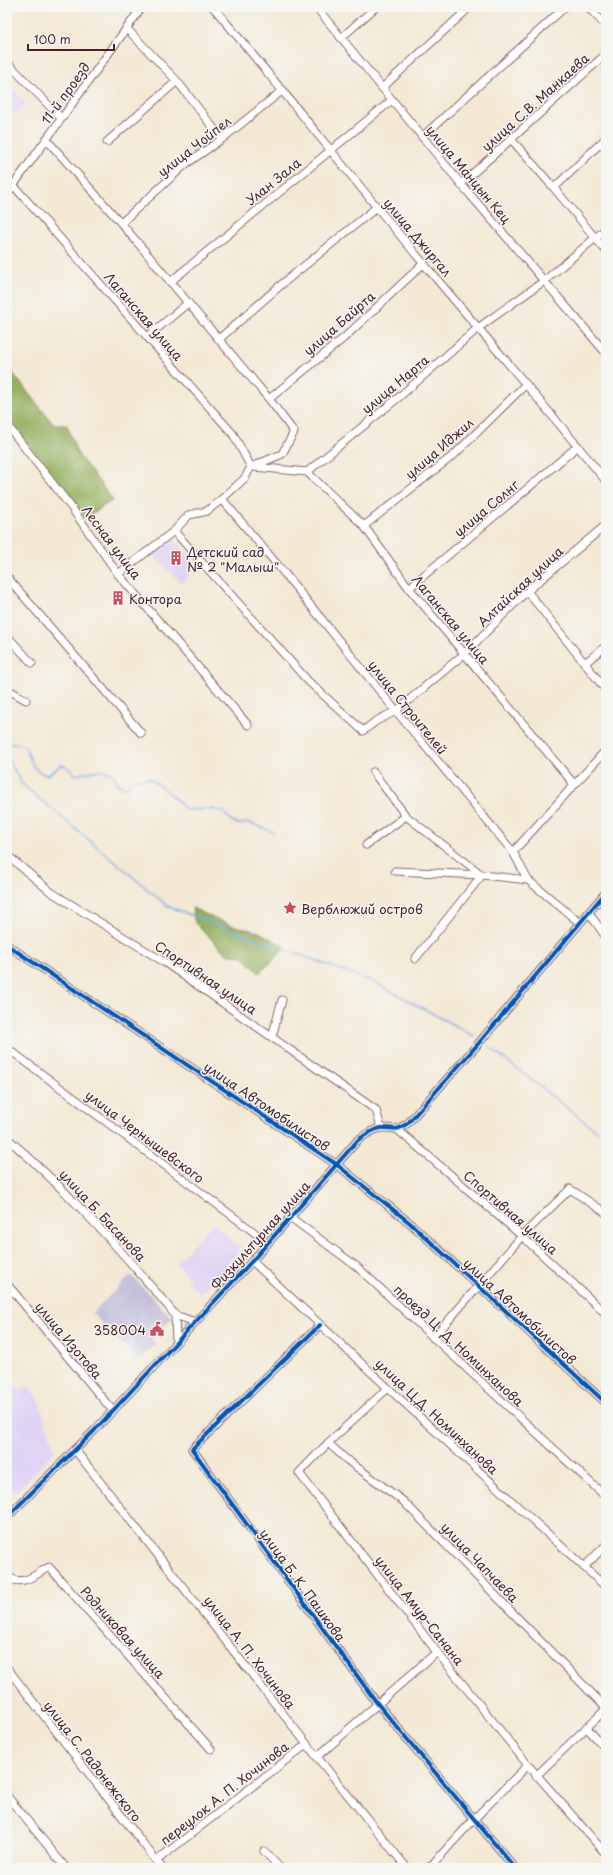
<svg xmlns="http://www.w3.org/2000/svg" width="613" height="1875" viewBox="0 0 613 1875" font-family="'Playpen Sans',sans-serif">
  <style>
    .built { fill: #e0d4f4 }
    .industrial { fill: #c4c0db }
    .forest { fill: #96b061; stroke: #706846 }
    .lines { fill: none; stroke-linecap: round; stroke-linejoin: round }
    .stream { stroke: #7babe5; stroke-width: 1.5 }
    .minor-casing { stroke: #856566; stroke-width: 9 }
    .minor { stroke: #fff; stroke-width: 7 }
    .cycleway-casing { stroke: #f6f6f2; stroke-width: 6 }
    .cycleway { stroke: #0057b8; stroke-width: 4 }
    .labels { text-anchor: middle; dominant-baseline: central; stroke-width: 3; stroke-linejoin: round; paint-order: stroke }
    .street-label { font-size: 13px; fill: #4a1f2b; stroke: #f6f6f2 }
    .poi-label { font-size: 13px; fill: #4a1f2b; stroke: #f6f6f2; text-anchor: start }
  </style>
  <rect width="100%" height="100%" fill="#f6f6f2"/>
  <filter id="ink" filterUnits="userSpaceOnUse"><feTurbulence type="fractalNoise" baseFrequency=".025" numOctaves="2"/><feDisplacementMap in="SourceGraphic" scale="8" xChannelSelector="R" yChannelSelector="G"/><feConvolveMatrix kernelMatrix="1 2 1 2 8 2 1 2 1" color-interpolation-filters="sRGB"/></filter>
  <filter id="wash" filterUnits="userSpaceOnUse"><feTurbulence type="fractalNoise" baseFrequency=".012" numOctaves="4" result="noise"/><feDisplacementMap in="SourceGraphic" scale="16" xChannelSelector="R" yChannelSelector="G"/><feGaussianBlur stdDeviation="0.9" result="paint"/><feColorMatrix in="noise" values="0 0 0 0 0 0 0 0 0 0 0 0 0 0 0 0 0 1.4 0 .05"/><feComposite in="paint" operator="in"/></filter>
  <g filter="url(#wash)">
    <rect width="100%" height="100%" fill="#f3e8d4"/>
    <g class="built">
      <polygon points="7,83 26,103 7,122"/>
      <polygon points="170,536 198,566 181,583 151,552"/>
      <polygon points="213,1223 241,1248 201,1294 190,1284 187,1276 176,1263"/>
      <polygon points="7,1377 21,1391 29,1386 39,1401 55,1451 7,1500"/>
    </g>
    <polygon class="industrial" points="131,1275 172,1318 151,1339 156,1344 138,1360 92,1313"/>
    <g class="forest">
      <polygon points="7,366 54,425 67,425 77,453 113,500 85,518 7,418"/>
      <polygon points="192,908 230,925 259,932 284,946 277,957 259,973 242,956 228,955 214,942 195,923"/>
    </g>
    <g class="lines">
      <g class="stream">
        <path d="M7,746l6,-3 12,3c6,12 6,27 23,29l13,-10 5,1 10,9c15,-3 26,-9 39,1l2,8 6,3h5l5,-7 16,-2c14,9 26,20 37,32l27,-1 10,3 9,9 6,3 12,-1 23,9"/>
        <polyline points="7,757 22,784 169,907 374,982 474,1036"/>
        <polyline points="489,1047 597,1131"/>
      </g>
    </g>
  </g>
  <g filter="url(#ink)">
    <g class="lines">
      <defs>
        <g id="minor">
          <path d="M213,7c71,84 139,171 210,256 61,72 123,144 183,218"/>
          <polyline points="316,7 461,184 606,353"/>
          <polyline points="588,7 606,26"/>
          <polyline points="127,29 177,81 222,139"/>
          <polyline points="341,38 376,7"/>
          <polyline points="7,62 61,118"/>
          <polyline points="382,88 470,7"/>
          <polyline points="422,137 565,7"/>
          <polyline points="46,139 121,223 269,399 294,432 282,454 251,467 245,478 222,499 207,511 189,515 174,531 118,574"/>
          <polyline points="511,139 554,188 606,251"/>
          <polyline points="107,142 177,81"/>
          <polyline points="461,184 606,54"/>
          <polyline points="13,185 233,434 251,467"/>
          <polyline points="554,188 606,138"/>
          <polyline points="7,194 142,7"/>
          <polyline points="121,223 186,164 222,139 283,90"/>
          <polyline points="170,282 392,100"/>
          <polyline points="147,337 188,303"/>
          <polyline points="219,339 282,284 377,207"/>
          <polyline points="269,399 345,337 424,263"/>
          <polyline points="7,425 71,507 118,574 248,725"/>
          <polyline points="254,467 307,472 399,397 478,328 544,281 606,229"/>
          <polyline points="307,472 364,526 409,588 574,784"/>
          <polyline points="222,499 285,574 396,711 513,852 528,880 580,923"/>
          <polyline points="364,526 455,454 526,384"/>
          <polyline points="174,531 308,681 363,731 376,721 396,711 464,654 527,591 606,525"/>
          <polyline points="7,577 141,733"/>
          <polyline points="409,588 578,446"/>
          <polyline points="527,591 606,690"/>
          <polyline points="7,636 32,663"/>
          <polyline points="585,663 606,646"/>
          <polyline points="7,689 26,700"/>
          <polyline points="373,772 406,816 482,875 415,959"/>
          <polyline points="366,845 406,816"/>
          <polyline points="513,852 606,750"/>
          <polyline points="7,855 51,892 164,962 376,1110 381,1128"/>
          <polyline points="395,871 482,875 528,880"/>
          <polyline points="589,913 606,937"/>
          <polyline points="7,945 336,1164 410,1223 606,1403"/>
          <polyline points="272,1037 282,1000"/>
          <polyline points="7,1048 254,1232 267,1244"/>
          <polyline points="398,1130 522,1236 606,1314"/>
          <path d="M7,1138c59,51 110,108 160,167l8,10 1,26"/>
          <polyline points="290,1217 356,1266 606,1497"/>
          <polyline points="252,1261 388,1388 606,1587"/>
          <polyline points="7,1284 113,1411"/>
          <polyline points="175,1315 195,1322"/>
          <polyline points="320,1325 192,1449 377,1703 515,1868"/>
          <polyline points="433,1338 522,1236 570,1189 606,1213"/>
          <polyline points="388,1388 328,1443 299,1473 437,1652 528,1765 606,1854"/>
          <polyline points="328,1443 347,1460 403,1501 606,1708"/>
          <polyline points="75,1450 317,1757 407,1868"/>
          <path d="M7,1517l87,-86 158,-170 106,-121c7,-5 15,-11 23,-12 16,-1 12,5 27,-5l70,-79 128,-152"/>
          <polyline points="584,1567 606,1545"/>
          <path d="M7,1575c13,14 29,-1 42,-8l162,182"/>
          <polyline points="7,1668 162,1868"/>
          <polyline points="586,1727 606,1749"/>
          <polyline points="317,1757 437,1652"/>
          <polyline points="536,1776 606,1709"/>
          <polyline points="7,1796 66,1868"/>
          <polyline points="264,1851 280,1868"/>
          <polyline points="156,1861 307,1744"/>
          <polyline points="429,1868 474,1819 528,1765"/>
        </g>
      </defs>
      <use href="#minor" class="minor-casing"/>
      <use href="#minor" class="minor"/>
      <defs>
        <g id="cycleway">
          <polyline points="7,945 336,1164 410,1223 606,1403"/>
          <polyline points="320,1325 192,1449 377,1703 515,1868"/>
          <path d="M7,1517l87,-86 158,-170 106,-121c7,-5 15,-11 23,-12 16,-1 12,5 27,-5l70,-79 128,-152"/>
        </g>
      </defs>
      <use href="#cycleway" class="cycleway-casing"/>
      <use href="#cycleway" class="cycleway"/>
    </g>
  </g>
  <defs>
    <symbol id="building-bare" viewBox="-9 -9 18 18"><path d="M-4-6H4V6H1V3H-1V6H-4ZM-2.5-4.3h1.7v1.8h-1.7ZM.8-4.3h1.7v1.8H.8ZM-2.5-1h1.7V.8h-1.7ZM.8-1h1.7V.8H.8Z" fill="#d1495b" stroke="#f6f6f2" stroke-width="2.5" paint-order="stroke"/></symbol>
    <symbol id="sight-bare" viewBox="-9 -9 18 18"><path d="M0-6L1.8-2.2L6-1.7L2.9 1.2L3.7 5.4L0 3.3L-3.7 5.4L-2.9 1.2L-6-1.7L-1.8-2.2Z" fill="#d1495b" stroke="#f6f6f2" stroke-width="2.5" paint-order="stroke"/></symbol>
    <symbol id="civic-bare" viewBox="-9 -9 18 18"><path d="M-.6-6.5H3V-4.5H.6V-3L4-1V1h2V6H-6V1h2V-1L-.6-3ZM-1.2 2.5V6h2.4V2.5Z" fill="#d1495b" stroke="#f6f6f2" stroke-width="2.5" paint-order="stroke"/></symbol>
  </defs>
  <g fill-rule="evenodd">
    <use href="#building-bare" x="166" y="548" width="20" height="20"/>
    <use href="#building-bare" x="108" y="588" width="20" height="20"/>
    <use href="#sight-bare" x="280" y="898" width="20" height="20"/>
    <use href="#civic-bare" x="147" y="1319" width="20" height="20"/>
  </g>
  <g class="labels">
    <g class="street-label">
      <text transform="translate(65 93) rotate(-54)">11-й проезд</text>
      <text transform="translate(535 102) rotate(-42)">улица С.В. Манкаева</text>
      <text transform="translate(194 146) rotate(-38)">улица Чойпел</text>
      <text transform="translate(469 174) rotate(50)">улица Манцын Кец</text>
      <text transform="translate(273 181) rotate(-39)">Улан Зала</text>
      <text transform="translate(418 237) rotate(50)">улица Джиргал</text>
      <text transform="translate(144 316) rotate(49)">Лаганская улица</text>
      <text transform="translate(339 323) rotate(-41)">улица Байрта</text>
      <text transform="translate(395 384) rotate(-40)">улица Нарта</text>
      <text transform="translate(439 448) rotate(-41)">улица Иджил</text>
      <text transform="translate(486 508) rotate(-40)">улица Солнг</text>
      <text transform="translate(112 542) rotate(53)">Лесная улица</text>
      <text transform="translate(520 586) rotate(-43)">Алтайская улица</text>
      <text transform="translate(451 619) rotate(50)">Лаганская улица</text>
      <text transform="translate(408 707) rotate(51)">улица Строителей</text>
      <text transform="translate(206 977) rotate(34)">Спортивная улица</text>
      <text transform="translate(267 1106) rotate(34)">улица Автомобилистов</text>
      <text transform="translate(145 1136) rotate(37)">улица Чернышевского</text>
      <text transform="translate(511 1212) rotate(41)">Спортивная улица</text>
      <text transform="translate(103 1215) rotate(47)">улица Б. Басанова</text>
      <text transform="translate(260 1235) rotate(-48)">Физкультурная улица</text>
      <text transform="translate(520 1311) rotate(43)">улица Автомобилистов</text>
      <text transform="translate(69 1340) rotate(50)">улица Изотова</text>
      <text transform="translate(459 1345) rotate(43)">проезд Ц. Д. Номинханова</text>
      <text transform="translate(437 1416) rotate(43)">улица Ц.Д. Номинханова</text>
      <text transform="translate(480 1562) rotate(46)">улица Чапчаева</text>
      <text transform="translate(303 1585) rotate(54)">улица Б. К. Пашкова</text>
      <text transform="translate(420 1610) rotate(52)">улица Амур-Санана</text>
      <text transform="translate(123 1632) rotate(48)">Родниковая улица</text>
      <text transform="translate(250 1652) rotate(52)">улица А. П. Хочинова</text>
      <text transform="translate(93 1761) rotate(52)">улица С. Радонежского</text>
      <text transform="translate(224 1793) rotate(-38)">переулок А. П. Хочинова</text>
    </g>
    <g class="poi-label">
      <text x="187" y="551">Детский сад<tspan x="187" dy="15">№ 2 "Малыш"</tspan></text>
      <text x="129" y="598">Контора</text>
      <text x="301" y="908">Верблюжий остров</text>
      <text x="146" y="1329" text-anchor="end">358004</text>
    </g>
  </g>
  <rect width="613" height="1875" fill="none" stroke="#f6f6f2" stroke-width="24"/>
  <path d="M28 44v6h86v-6" fill="none" stroke="#4a1f2b" stroke-width="2"/>
  <text x="34" y="44" font-size="12" fill="#4a1f2b" stroke="#f6f6f2" stroke-width="3" paint-order="stroke">100 m</text>
</svg>
